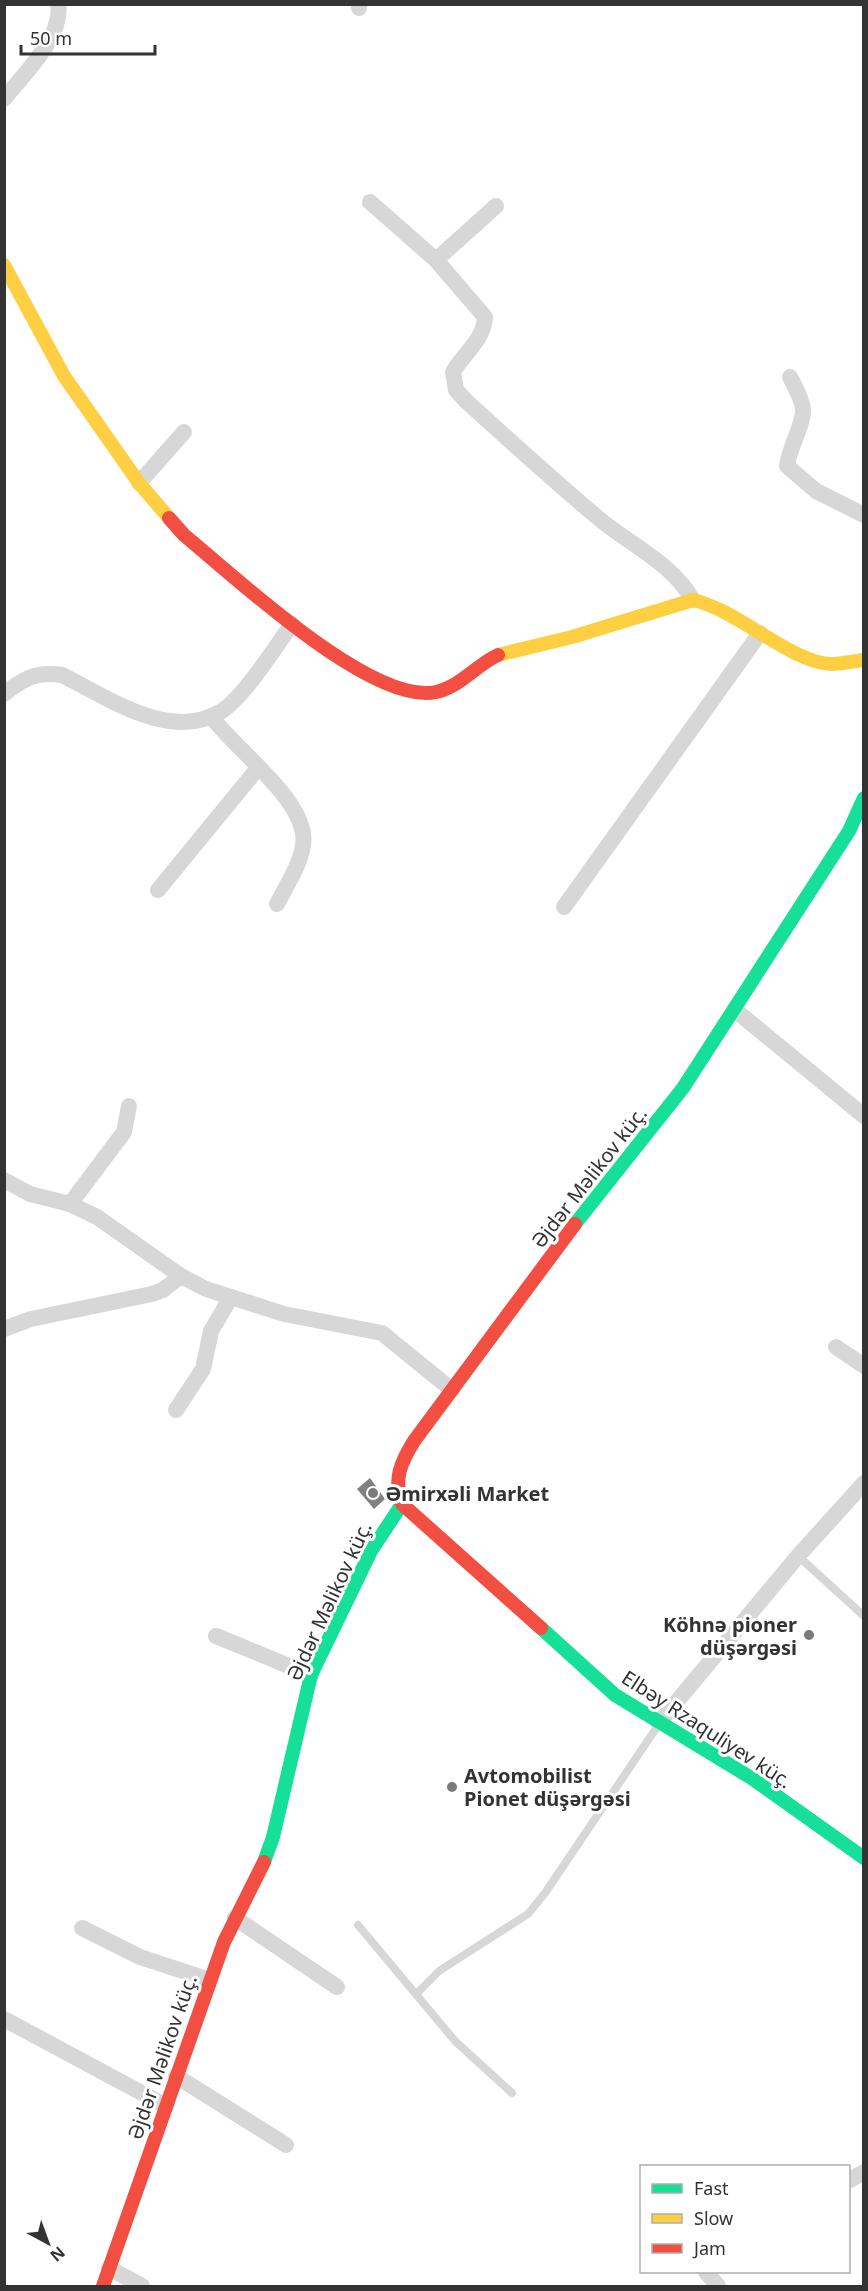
<svg xmlns="http://www.w3.org/2000/svg" width="868" height="2291" viewBox="0 0 868 2291" font-family="'Noto Sans',sans-serif">
  <style>
    .building { fill: #818181 }
    .lines { fill: none; stroke-linecap: round; stroke-linejoin: round }
    .lane { stroke: #d7d7d7; stroke-width: 8 }
    .street { stroke: #d7d7d7; stroke-width: 16 }
    .fast { stroke: #16e098; stroke-width: 14 }
    .slow { stroke: #ffcf43; stroke-width: 14 }
    .jam { stroke: #f24e42; stroke-width: 14 }
    .poi-dot { fill: #7a7a7a; stroke: #fff; stroke-width: 2 }
    .labels { text-anchor: middle; dominant-baseline: central; stroke-width: 6; stroke-linejoin: round; paint-order: stroke }
    .street-label { font-size: 20px; fill: #333; stroke: #fff }
    .poi-label { font-size: 20px; font-weight: bold; fill: #333; stroke: #fff; text-anchor: start }
  </style>
  <rect width="100%" height="100%" fill="#fff"/>
  <polygon class="building" points="370,1478 385,1499 374,1509 357,1489"/>
  <g class="lines">
    <g class="lane">
      <polyline points="798,1556 864,1616"/>
      <polyline points="358,1925 455,2041 512,2093"/>
      <polyline points="416,1994 439,1971 528,1914 545,1893 659,1724"/>
    </g>
    <g class="street">
      <polyline points="359,4 359,8"/>
      <path d="M4,99c19,-24 60,-63 54,-95"/>
      <path d="M370,202l66,58 49,57c-1,23 -21,36 -32,55l3,18 10,11c43,39 86,78 131,116 33,28 74,45 96,83"/>
      <polyline points="436,260 496,206"/>
      <path d="M790,377c5,10 12,22 13,32 1,16 -14,38 -16,57l29,25 48,24"/>
      <polyline points="139,483 184,432"/>
      <path d="M4,694c20,-16 33,-23 58,-19 45,22 107,67 158,37 22,-12 56,-66 72,-88"/>
      <path d="M211,716c23,33 99,86 92,129 -3,21 -17,41 -26,59"/>
      <polyline points="158,890 258,768"/>
      <polyline points="564,907 760,633"/>
      <polyline points="735,1010 864,1116"/>
      <polyline points="4,1180 30,1194 70,1204 97,1217 181,1276 206,1289 284,1314 382,1333 452,1390"/>
      <polyline points="70,1204 124,1132 129,1106"/>
      <polyline points="4,1329 31,1319 152,1294 163,1290 181,1276"/>
      <polyline points="836,1347 864,1366"/>
      <polyline points="176,1410 203,1369 211,1331 231,1297"/>
      <polyline points="216,1636 311,1675"/>
      <polyline points="659,1723 798,1556 864,1483"/>
      <polyline points="235,1918 337,1987"/>
      <polyline points="82,1928 140,1957 210,1980"/>
      <polyline points="4,2019 166,2106"/>
      <polyline points="176,2076 286,2145"/>
      <polyline points="850,2180 864,2172"/>
      <polyline points="109,2268 142,2286"/>
      <polyline points="706,2272 718,2286"/>
    </g>
    <g class="fast">
      <polyline points="575,1224 683,1088 849,831 864,798"/>
      <polyline points="541,1628 615,1695 753,1779 864,1858"/>
      <polyline points="264,1862 273,1837 311,1675 371,1551 402,1504"/>
    </g>
    <g class="slow">
      <polyline points="4,265 64,376 139,483 169,518"/>
      <path d="M498,655l74,-18 121,-37c45,10 98,63 139,64 10,0 21,-3 32,-4"/>
    </g>
    <g class="jam">
      <path d="M169,518l15,17c50,41 188,171 252,157 24,-5 40,-27 62,-37"/>
      <path d="M541,1628l-139,-124c-9,-25 -1,-42 12,-63l161,-217"/>
      <polyline points="103,2286 224,1942 264,1862"/>
    </g>
  </g>
  <g class="poi-dot">
    <circle cx="373" cy="1493" r="6"/>
    <circle cx="809" cy="1635" r="6"/>
    <circle cx="452" cy="1787" r="6"/>
  </g>
  <g class="labels">
    <g class="street-label">
      <text transform="translate(589 1177) rotate(-52)">Əjdər Məlikov küç.</text>
      <text transform="translate(329 1601) rotate(-65)">Əjdər Məlikov küç.</text>
      <text transform="translate(707 1729) rotate(33)">Elbəy Rzaquliyev küç.</text>
      <text transform="translate(162 2057) rotate(-71)">Əjdər Məlikov küç.</text>
    </g>
    <g class="poi-label">
      <text x="385" y="1493">Əmirxəli Market</text>
      <text x="797" y="1624" text-anchor="end">Köhnə pioner<tspan x="797" dy="23">düşərgəsi</tspan></text>
      <text x="464" y="1775">Avtomobilist<tspan x="464" dy="23">Pionet düşərgəsi</tspan></text>
    </g>
  </g>
  <rect width="868" height="2291" fill="none" stroke="#333333" stroke-width="12"/>
  <rect x="640" y="2165" width="210" height="108" fill="#ffffff" stroke="#adadad" stroke-width="1.5"/>
  <rect x="652" y="2184" width="30" height="9" fill="#16e098" stroke="#adadad" stroke-width="1.5"/>
  <text x="694" y="2195" font-size="18" fill="#333333">Fast</text>
  <rect x="652" y="2214" width="30" height="9" fill="#ffcf43" stroke="#adadad" stroke-width="1.5"/>
  <text x="694" y="2225" font-size="18" fill="#333333">Slow</text>
  <rect x="652" y="2244" width="30" height="9" fill="#f24e42" stroke="#adadad" stroke-width="1.5"/>
  <text x="694" y="2255" font-size="18" fill="#333333">Jam</text>
  <g transform="translate(48 2243) rotate(139)" stroke="#ffffff" stroke-width="4.5" paint-order="stroke">
  <path d="M0-4.5L10 22L0 15L-10 22Z" fill="#333333"/>
  <text y="-9" font-size="16" font-weight="bold" text-anchor="middle" fill="#333333">N</text>
  </g>
  <path d="M21 45v9h134v-9" fill="none" stroke="#333333" stroke-width="3"/>
  <text x="30" y="45" font-size="18" fill="#333333" stroke="#ffffff" stroke-width="4.5" paint-order="stroke">50 m</text>
</svg>
